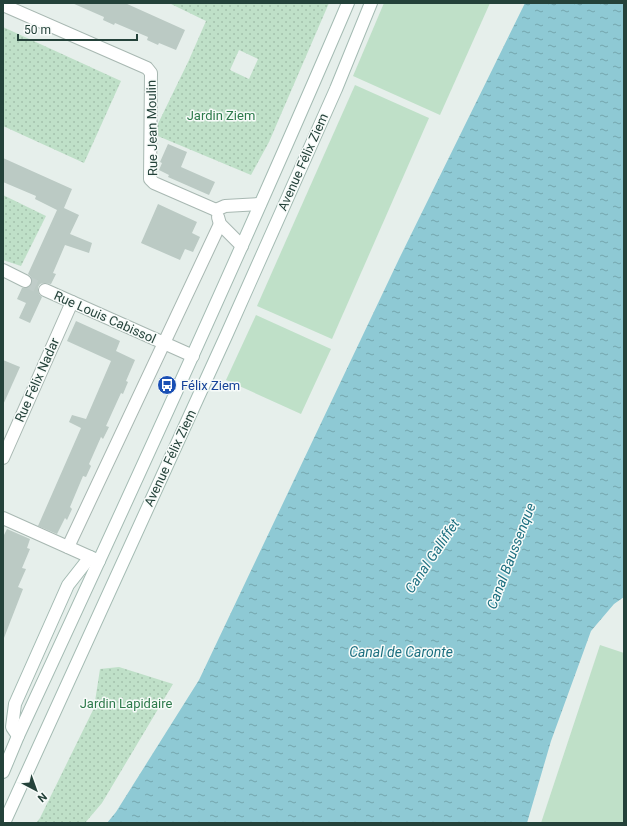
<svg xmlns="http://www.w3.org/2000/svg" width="627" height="826" viewBox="0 0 627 826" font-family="Roboto,sans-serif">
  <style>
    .grass { fill: #bfe0c8 }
    .park { fill: url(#park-dots); fill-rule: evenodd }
    .water { fill: url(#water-ripples) }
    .building { fill: #bbcac4 }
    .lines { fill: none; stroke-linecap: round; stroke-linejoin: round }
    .street-tunnel { stroke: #bfccc8; stroke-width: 12; stroke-dasharray: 12 6; stroke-linecap: butt }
    .street-casing { stroke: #a8b8b2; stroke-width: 14 }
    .secondary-casing { stroke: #a4bbb3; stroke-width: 14 }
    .street { stroke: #fff; stroke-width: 12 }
    .secondary { stroke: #fff; stroke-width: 12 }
    .labels { text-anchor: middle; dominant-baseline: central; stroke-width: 3; stroke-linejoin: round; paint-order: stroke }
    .park-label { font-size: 13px; fill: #2d7a4b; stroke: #f7fbf9 }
    .street-label { font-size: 13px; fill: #24423a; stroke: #f7fbf9 }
    .transit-label { font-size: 13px; fill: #164399; stroke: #f7fbf9; text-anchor: start }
    .water-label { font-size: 14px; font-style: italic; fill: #1c6f80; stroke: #f7fbf9 }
  </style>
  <defs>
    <pattern id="park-dots" width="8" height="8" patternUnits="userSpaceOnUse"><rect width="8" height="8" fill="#bfe0c8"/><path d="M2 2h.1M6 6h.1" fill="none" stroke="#a4c1ad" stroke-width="1.8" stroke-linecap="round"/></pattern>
    <pattern id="water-ripples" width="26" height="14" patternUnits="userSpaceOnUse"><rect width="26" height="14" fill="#8ec9d4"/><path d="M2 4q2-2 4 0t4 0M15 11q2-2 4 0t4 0" fill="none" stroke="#74a5ad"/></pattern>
  </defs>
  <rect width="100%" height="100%" fill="#e6efeb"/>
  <g class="grass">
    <polygon points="384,3 490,3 440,115 353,76"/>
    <polygon points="355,85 429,118 332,339 257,306"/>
    <polygon points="256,315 331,349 301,414 226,380"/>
    <polygon points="600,645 624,653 624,823 541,823"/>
  </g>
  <g class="park">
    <path d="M169,3h160l-60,139 -18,33 -98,-41 36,-74 17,-39zM239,50l19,9 -9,20 -19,-9z"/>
    <polygon points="3,27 121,81 84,163 3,126"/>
    <polygon points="3,195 46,216 21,266 3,260"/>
    <polygon points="119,667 173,684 102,803 85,823 36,823 40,818 94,708 100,669"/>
  </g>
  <polygon class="water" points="525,3 624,3 624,597 614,604 591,631 551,741 527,823 107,823 116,812 199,680 399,259"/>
  <g class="building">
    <polygon points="72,3 125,3 185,30 176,50 159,43 158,45 147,40 148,37 115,23 114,25 103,20 104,17"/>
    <polygon points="168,144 187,152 181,167 215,182 209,195 168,177 169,175 159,170 162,163 160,162"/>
    <polygon points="3,158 72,189 64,208 79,215 70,234 92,243 89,253 65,245 53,273 56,274 51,284 44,283 40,284 38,287 38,290 39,294 42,297 30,323 19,318 26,303 17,299 22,288 25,288 29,287 32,284 32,281 31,277 28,274 57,210 35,199 36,196 3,182"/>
    <polygon points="158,204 197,222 192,233 200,237 193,252 185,249 180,260 141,243"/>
    <polygon points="76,321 120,341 116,351 135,360 126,381 128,382 123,394 121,393 106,426 109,427 103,439 101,437 89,464 91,466 86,477 83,476 70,507 72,509 67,520 65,518 57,534 38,526 81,428 69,422 72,415 86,419 111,361 67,341"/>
    <polygon points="3,360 20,367 3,405"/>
    <polygon points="7,529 30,539 27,548 30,549 22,568 26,569 18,587 23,589 4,638 3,638 3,537"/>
  </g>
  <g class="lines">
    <polyline class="street-tunnel" points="25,281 45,290"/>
    <defs>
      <g id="street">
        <polyline points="3,5 147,68 151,73 150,179 154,183 216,210"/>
        <polyline points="216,210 225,206 260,204"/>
        <polyline points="218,217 220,224 242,246"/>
        <polyline points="3,270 25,281"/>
        <polyline points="45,290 193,356"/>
        <polyline points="3,458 72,302"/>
        <polyline points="3,518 90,557"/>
        <polyline points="68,547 220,224"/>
      </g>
      <g id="secondary">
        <polyline points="18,736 12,727 15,704 68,585 90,557 99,561"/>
        <path d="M3,772l15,-36c113,-243 225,-487 330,-733"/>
        <polyline points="4,823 226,336 336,89 371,3"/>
      </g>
    </defs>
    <use href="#street" class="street-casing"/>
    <use href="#secondary" class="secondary-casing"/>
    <use href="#street" class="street"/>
    <use href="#secondary" class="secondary"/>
  </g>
  <defs>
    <symbol id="bus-disc" viewBox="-11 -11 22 22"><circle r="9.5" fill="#1a4fb4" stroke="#f7fbf9"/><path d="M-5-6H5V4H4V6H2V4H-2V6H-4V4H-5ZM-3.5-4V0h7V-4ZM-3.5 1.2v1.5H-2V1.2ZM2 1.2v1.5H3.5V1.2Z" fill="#fff"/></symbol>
  </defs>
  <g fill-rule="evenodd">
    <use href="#bus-disc" x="156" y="374" width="22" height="22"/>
  </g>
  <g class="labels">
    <g class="park-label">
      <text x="221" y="115">Jardin Ziem</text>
      <text x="126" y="703">Jardin Lapidaire</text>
    </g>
    <g class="street-label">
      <text transform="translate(152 128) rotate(-91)">Rue Jean Moulin</text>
      <text transform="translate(303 162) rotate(-66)">Avenue Félix Ziem</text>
      <text transform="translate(105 317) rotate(24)">Rue Louis Cabissol</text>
      <text transform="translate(37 380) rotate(-66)">Rue Félix Nadar</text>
      <text transform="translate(170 458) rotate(-65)">Avenue Félix Ziem</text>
    </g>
    <g class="transit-label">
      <text x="181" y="385">Félix Ziem</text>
    </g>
    <g class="water-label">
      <text transform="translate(432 556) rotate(-56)">Canal Galliffet</text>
      <text transform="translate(511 556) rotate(-69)">Canal Baussenque</text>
      <text x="401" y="652">Canal de Caronte</text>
    </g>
  </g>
  <rect width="627" height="826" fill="none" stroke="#24423a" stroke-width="8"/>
  <g transform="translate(36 790) rotate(139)" stroke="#f7fbf9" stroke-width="3" paint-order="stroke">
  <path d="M0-3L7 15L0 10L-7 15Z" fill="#24423a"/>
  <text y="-6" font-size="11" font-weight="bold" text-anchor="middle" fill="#24423a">N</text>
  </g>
  <path d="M18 34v6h119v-6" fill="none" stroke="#24423a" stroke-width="2"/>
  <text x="24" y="34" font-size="12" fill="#24423a" stroke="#f7fbf9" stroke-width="3" paint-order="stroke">50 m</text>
</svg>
